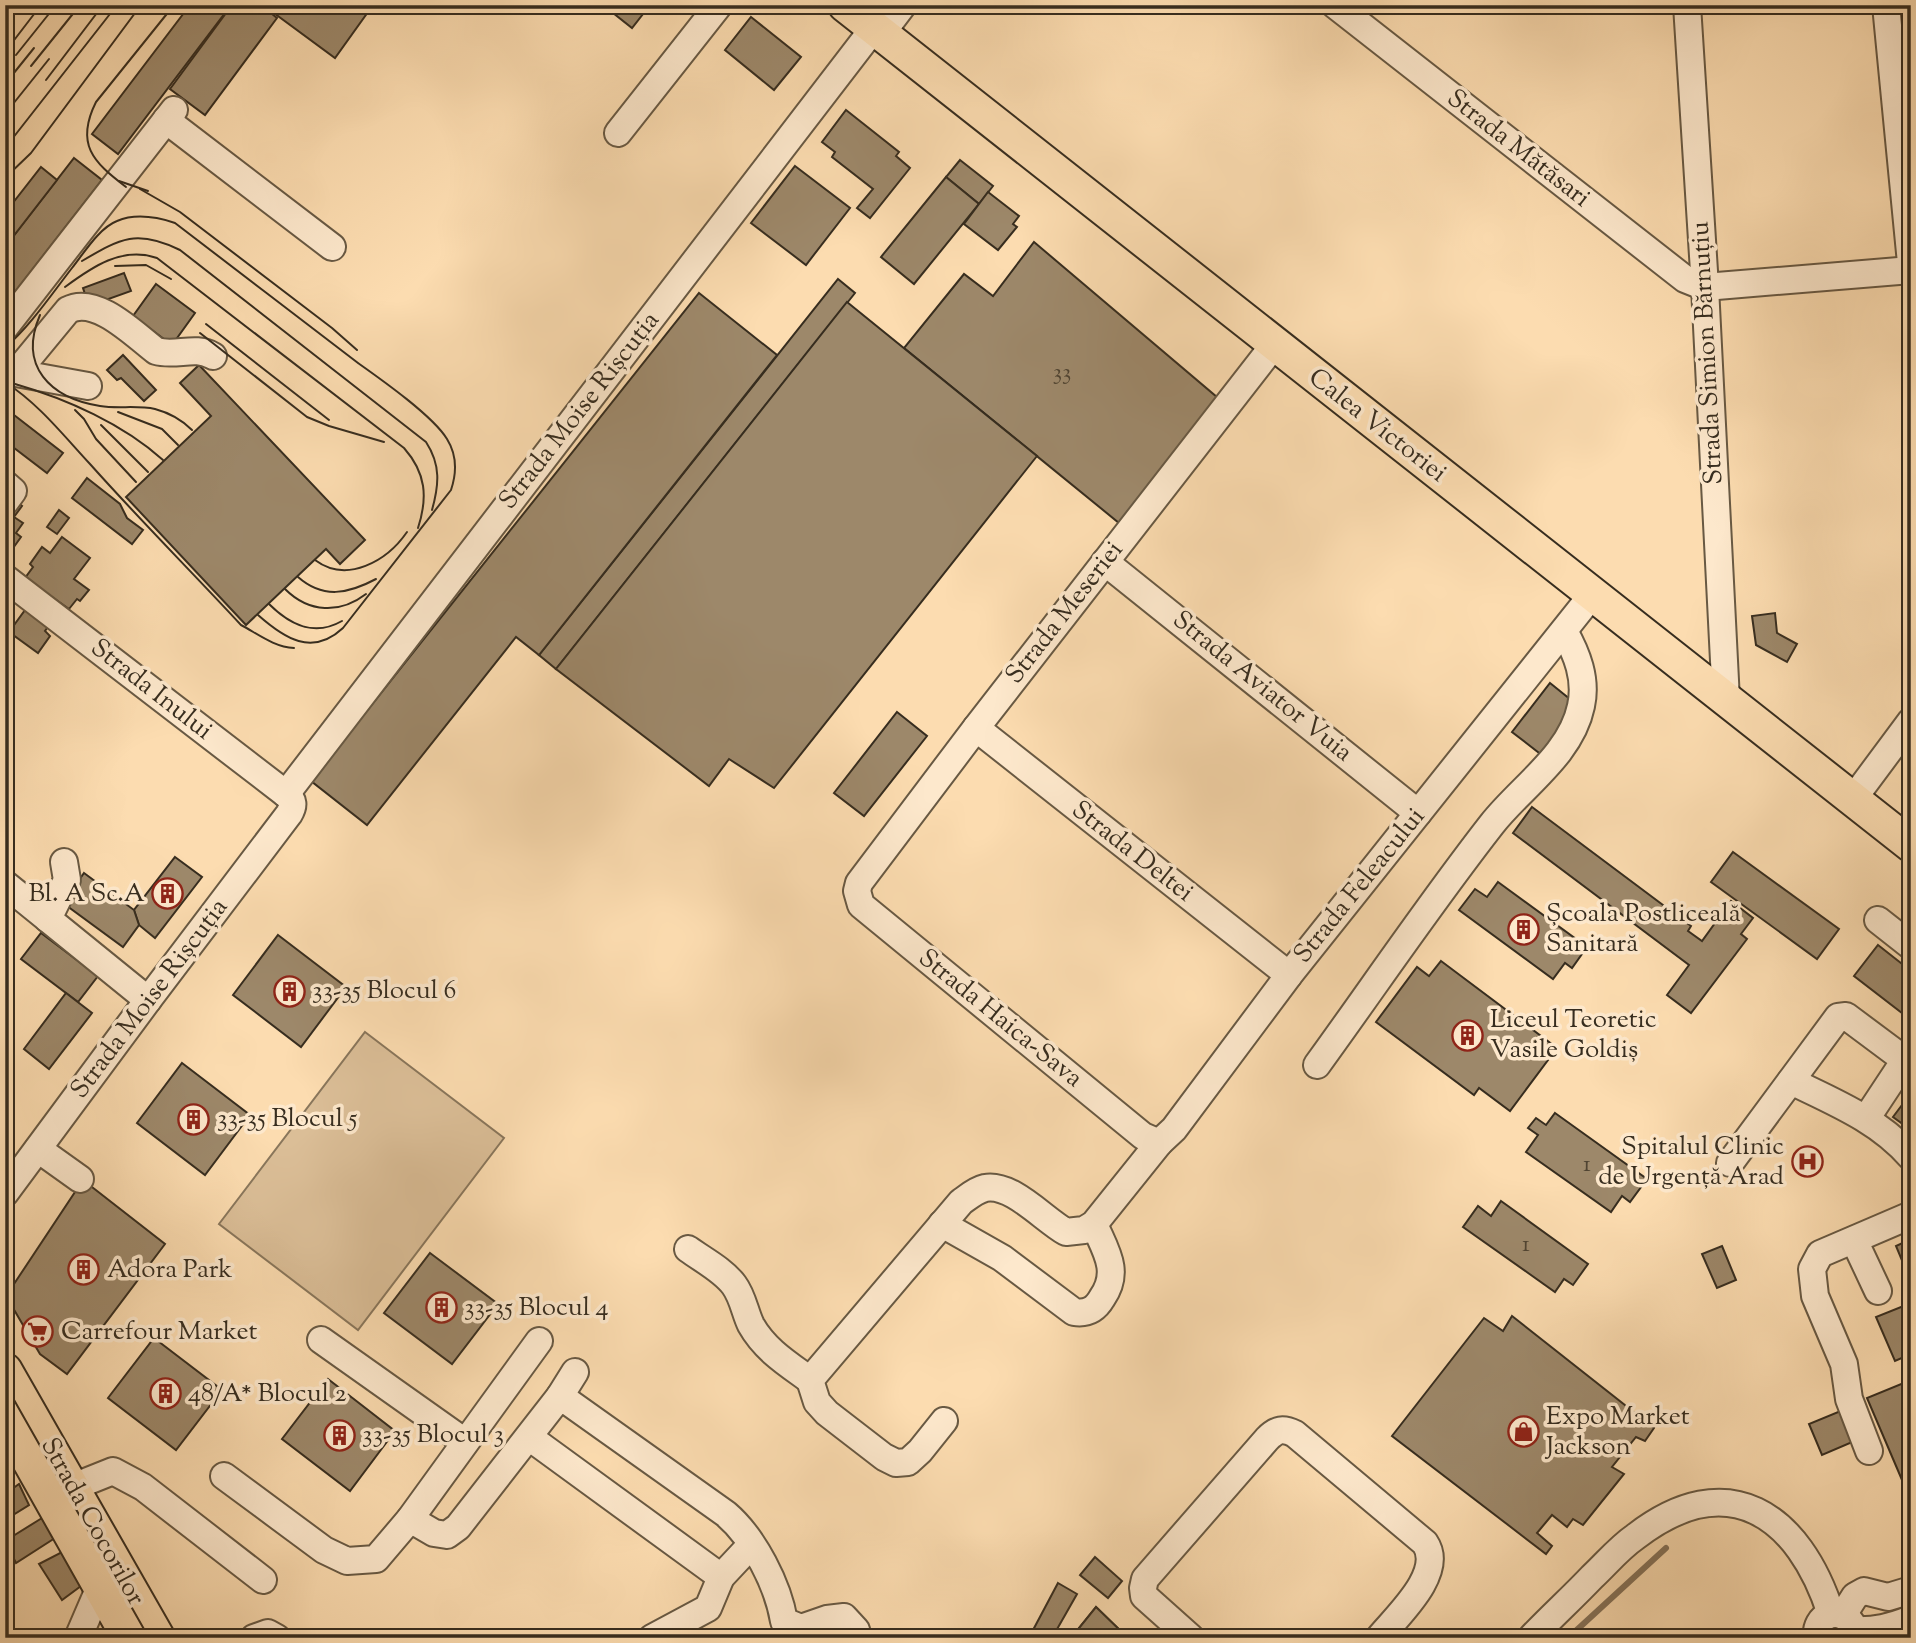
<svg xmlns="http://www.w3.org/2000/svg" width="1916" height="1643" viewBox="0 0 1916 1643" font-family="'Sorts Mill Goudy',serif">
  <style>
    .green { fill: #dbbe97; stroke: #89765b; stroke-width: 2 }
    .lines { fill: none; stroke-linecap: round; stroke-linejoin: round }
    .stream { stroke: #857259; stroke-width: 6 }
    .building { fill: #9d886a; stroke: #372d1f; stroke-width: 2 }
    .minor-casing { stroke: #685943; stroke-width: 30 }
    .major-casing { stroke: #372d1f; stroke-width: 37 }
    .minor { stroke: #fde8cc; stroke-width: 26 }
    .major { stroke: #fcdcb0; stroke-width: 33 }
    .tram { stroke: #372d1f; stroke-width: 2 }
    .labels { text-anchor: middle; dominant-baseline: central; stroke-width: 7; stroke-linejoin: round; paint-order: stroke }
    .number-label { font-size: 23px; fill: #504432 }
    .street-label { font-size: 26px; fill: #372d1f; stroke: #fde8cc }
    .poi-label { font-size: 26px; fill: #372d1f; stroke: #fde8cc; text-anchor: start }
  </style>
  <rect width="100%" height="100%" fill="#fcdcb0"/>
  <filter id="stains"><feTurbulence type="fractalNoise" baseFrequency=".00286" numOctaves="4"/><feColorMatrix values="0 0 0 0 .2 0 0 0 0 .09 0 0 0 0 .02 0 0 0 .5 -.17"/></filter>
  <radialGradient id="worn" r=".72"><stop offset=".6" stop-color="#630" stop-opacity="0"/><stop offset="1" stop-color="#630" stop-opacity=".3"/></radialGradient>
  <polygon class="green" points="365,1032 504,1138 358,1330 219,1224"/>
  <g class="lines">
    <polyline class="stream" points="1568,1638 1666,1548"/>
  </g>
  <g class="building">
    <polygon points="190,5 231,5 118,154 92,134"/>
    <polygon points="232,5 261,5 277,18 205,115 170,89"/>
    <polygon points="263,5 373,5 335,58"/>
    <polygon points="603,5 650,5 632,28"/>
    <polygon points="751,17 801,57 774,90 725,50"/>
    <polygon points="846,110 899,152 896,156 910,168 870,218 857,208 873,189 832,157 835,152 822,142"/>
    <polygon points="74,158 102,180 5,305 5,247"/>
    <polygon points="960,160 993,186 979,204 946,177"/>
    <polygon points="795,166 850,208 806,265 751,223"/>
    <polygon points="41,167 57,180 5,247 5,213"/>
    <polygon points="946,177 979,204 914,284 881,257"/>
    <polygon points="988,192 1019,216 1013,224 1017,227 998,250 964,224"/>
    <polygon points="1034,242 1218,398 1119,523 904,348 964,274 993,296"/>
    <polygon points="124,273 131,291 89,306 83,288"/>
    <polygon points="838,279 855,293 556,669 539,655"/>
    <polygon points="156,284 195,313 172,345 133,316"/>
    <polygon points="699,293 777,355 539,655 516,637 367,825 311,781"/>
    <polygon points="847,302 1037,456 774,788 729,759 709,786 556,669"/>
    <polygon points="123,355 156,390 144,401 121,378 117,380 107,370"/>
    <polygon points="199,365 365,540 340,564 326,549 246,625 126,497 211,416 180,383"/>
    <polygon points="5,408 63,453 47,473 5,441"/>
    <polygon points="87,478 120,504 127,518 143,530 132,544 72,498"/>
    <polygon points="12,498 22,506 14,517 23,523 16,533 21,537 11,551 5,550 5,508"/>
    <polygon points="59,510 69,518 57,534 47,527"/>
    <polygon points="62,537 90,558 74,579 89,590 80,601 77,599 69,609 25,578 33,567 30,564 42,547 50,553"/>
    <polygon points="28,606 51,623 45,631 50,636 38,653 9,632"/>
    <polygon points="1775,613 1777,633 1797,644 1787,662 1756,645 1752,616"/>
    <polygon points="1550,683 1576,704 1543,756 1512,732"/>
    <polygon points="897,712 927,736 864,816 834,793"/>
    <polygon points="1532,807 1691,926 1688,931 1702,941 1731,901 1753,918 1741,934 1747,939 1691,1013 1667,995 1689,965 1513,833"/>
    <polygon points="1733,852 1839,929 1817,959 1711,882"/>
    <polygon points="175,857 202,877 155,938 139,925 134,910"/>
    <polygon points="84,873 134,910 139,925 123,947 63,903"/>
    <polygon points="1498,882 1587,947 1572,968 1565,963 1553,979 1459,910 1475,889 1487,897"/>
    <polygon points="41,933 98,976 78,1002 21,959"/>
    <polygon points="278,935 346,987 301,1047 233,995"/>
    <polygon points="1878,945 1911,971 1911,1020 1854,976"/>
    <polygon points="1441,961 1557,1048 1510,1111 1479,1088 1474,1095 1376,1022 1417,967 1429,976"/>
    <polygon points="66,993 92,1013 49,1069 24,1049"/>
    <polygon points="182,1063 250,1115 205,1175 137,1123"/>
    <polygon points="1911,1093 1911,1130 1893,1117"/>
    <polygon points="1555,1113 1647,1179 1630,1202 1622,1196 1611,1212 1526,1152 1538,1135 1528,1128 1536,1118 1546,1125"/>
    <polygon points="83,1180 165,1244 67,1374 40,1354 6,1296"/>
    <polygon points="1501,1201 1588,1264 1573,1285 1564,1279 1555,1292 1463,1227 1478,1206 1491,1216"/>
    <polygon points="1911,1239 1911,1282 1896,1246"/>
    <polygon points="1722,1246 1736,1280 1717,1288 1702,1254"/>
    <polygon points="430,1253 498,1304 452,1364 384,1313"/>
    <polygon points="1911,1303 1911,1354 1895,1361 1876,1317"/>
    <polygon points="1512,1316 1654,1428 1645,1441 1636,1437 1612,1467 1624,1474 1583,1525 1573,1519 1567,1527 1552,1515 1537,1533 1552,1546 1546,1554 1392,1436 1484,1318 1503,1331"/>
    <polygon points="154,1338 222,1390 176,1450 108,1398"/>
    <polygon points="328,1379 395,1431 350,1491 282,1439"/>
    <polygon points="1911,1380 1911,1501 1867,1398"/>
    <polygon points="1843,1410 1857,1440 1822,1455 1809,1424"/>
    <polygon points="19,1484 29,1505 5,1520 5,1494"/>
    <polygon points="42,1518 55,1538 16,1563 5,1541"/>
    <polygon points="62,1552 81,1586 62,1600 39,1564"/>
    <polygon points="1095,1557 1122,1581 1108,1598 1080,1575"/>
    <polygon points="1058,1583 1077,1594 1052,1638 1042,1638 1032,1632"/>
    <polygon points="1096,1607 1128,1638 1071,1638"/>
    <polygon points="1096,1607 1128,1638 1071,1638"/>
  </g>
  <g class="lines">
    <defs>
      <g id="minor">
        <polyline points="1335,5 1685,279 1705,287 1911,270"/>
        <polyline points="1687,5 1705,287 1726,700"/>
        <polyline points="1886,5 1911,263"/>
        <polyline points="881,34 903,5"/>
        <polyline points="166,120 332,247"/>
        <polyline points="618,133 719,5"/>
        <polyline points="5,327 174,110"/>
        <polyline points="5,371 88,386"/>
        <path d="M16,373l52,-63c28,-15 67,25 88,41 20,6 39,-6 57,5"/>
        <polyline points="5,484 13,491 5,502"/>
        <polyline points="1105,562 1418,813"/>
        <path d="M5,578l281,216c8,6 8,12 3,20l-141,186 -143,193"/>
        <polyline points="976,728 1289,975"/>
        <polyline points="286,794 874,28"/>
        <polyline points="1853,799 1911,721"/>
        <polyline points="5,884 148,1000"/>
        <polyline points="48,919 67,880 64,862"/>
        <polyline points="1878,920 1911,946"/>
        <path d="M1317,1065c58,-80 114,-163 175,-241 29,-37 79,-69 89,-118 6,-27 -4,-52 -17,-75"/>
        <path d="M1791,1081c43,21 88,39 120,76"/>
        <polyline points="1159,1143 1143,1136 861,905 857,891 859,883 976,728 1274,345"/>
        <polyline points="38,1149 80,1179"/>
        <polyline points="1730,1163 1838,1017 1846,1016 1905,1060 1866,1119"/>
        <path d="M942,1224l60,34 72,54c13,2 21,-2 28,-14 19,-27 3,-48 -8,-74"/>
        <polyline points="1854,1240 1878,1291"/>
        <path d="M688,1249c15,11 35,21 46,36 9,12 11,28 17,40 14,25 37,39 59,55"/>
        <polyline points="321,1340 465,1442"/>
        <polyline points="560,1396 575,1372"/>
        <path d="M944,1421l-24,30 -12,11 -12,1 -12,-6 -57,-44 -10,-11 -7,-22 151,-178c7,-5 15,-12 24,-14 27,-5 58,31 81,44l18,-2 10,-6 65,-81 15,-14 115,-154 303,-380"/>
        <polyline points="529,1437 721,1577"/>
        <polyline points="1869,1451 1849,1399 1844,1364 1815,1296 1812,1269 1820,1254 1911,1215"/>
        <polyline points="224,1476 324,1550 347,1561 376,1559 410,1519 539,1341"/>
        <polyline points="73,1487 113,1471 143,1487 263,1580"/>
        <path d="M410,1519l24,14 13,2 11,-8 102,-131 166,118c28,24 52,71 58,107l17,7 26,-9 17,-2 12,13 2,8"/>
        <polyline points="1843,1615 1855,1596 1864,1591 1888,1597 1911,1590"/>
        <path d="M1854,1630c21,1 37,-3 57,-11"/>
        <polyline points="78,1638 106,1573"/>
        <polyline points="254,1638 268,1633 277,1638"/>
        <polyline points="652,1638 708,1608 721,1577 751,1545"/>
        <path d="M1191,1638l-47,-42 -1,-8 2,-9 122,-140c10,-10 16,-11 28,-5l130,109c20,30 -28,73 -46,95"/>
        <path d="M1531,1638c20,-21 41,-40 61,-61 14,-13 27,-29 43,-40 93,-72 164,-23 196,77"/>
        <path d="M1817,1638c-3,-23 22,-33 35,-14l1,14"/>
      </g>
      <g id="major">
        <polyline points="845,5 1911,845"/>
        <polyline points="5,1370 158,1638"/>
        <polyline points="5,1418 129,1638"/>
      </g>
    </defs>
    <use href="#minor" class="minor-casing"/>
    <use href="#major" class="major-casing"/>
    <use href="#minor" class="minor"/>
    <use href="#major" class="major"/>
    <g class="tram">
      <polyline points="5,52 41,5"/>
      <polyline points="16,55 56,5"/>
      <polyline points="31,66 80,5"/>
      <polyline points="46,80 103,5"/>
      <polyline points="5,84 34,48"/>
      <polyline points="5,114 49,59"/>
      <polyline points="5,148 117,5"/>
      <polyline points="5,178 31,153 141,5"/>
      <polyline points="119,181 148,191"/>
      <path d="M126,187c-33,-25 -51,-43 -30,-85l78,-97"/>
      <polyline points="140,189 180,212 332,328 357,350"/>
      <path d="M82,261c39,-23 55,-32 98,-11l246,192c15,23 13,43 6,68"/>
      <polyline points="115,266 146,265 171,279"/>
      <path d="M65,287c27,-20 57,-41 92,-29l247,190c22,25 24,49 14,80"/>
      <path d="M40,315c-22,51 10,83 60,91 18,3 37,-1 55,3 15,4 26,10 37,21"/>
      <polyline points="206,324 329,420"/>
      <polyline points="200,333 307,417 329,426 384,442"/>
      <path d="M5,348c26,-23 46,-53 67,-80 12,-15 27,-40 45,-47 19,-8 40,-4 58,2 61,47 122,93 183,140 24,17 75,53 89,76 10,16 10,33 4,51l-108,138c-31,29 -59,10 -85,-13"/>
      <path d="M5,382c34,22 58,53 85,82 49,55 101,107 151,161 17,9 33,22 53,23"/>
      <path d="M15,384c52,15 108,40 148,76"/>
      <polyline points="75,410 84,419 96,439 136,482"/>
      <polyline points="118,412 162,429 178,445"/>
      <polyline points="101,425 148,472"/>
      <path d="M315,560c32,24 72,1 92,-28"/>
      <path d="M298,577c25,22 50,17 78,2"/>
      <path d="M285,589c24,24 55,25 81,5"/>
      <path d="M269,604c21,21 45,33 73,17"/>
      <polyline points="5,1384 149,1638"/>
    </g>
  </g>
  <defs>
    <symbol id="building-ring" viewBox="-11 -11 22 22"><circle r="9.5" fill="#fde8cc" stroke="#8f2418" stroke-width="1.5"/><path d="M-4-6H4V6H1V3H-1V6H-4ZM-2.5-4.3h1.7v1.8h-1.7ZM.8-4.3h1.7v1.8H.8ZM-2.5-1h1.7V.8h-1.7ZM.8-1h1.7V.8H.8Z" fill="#8f2418"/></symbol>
    <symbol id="hospital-ring" viewBox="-11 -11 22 22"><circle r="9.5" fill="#fde8cc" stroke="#8f2418" stroke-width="1.5"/><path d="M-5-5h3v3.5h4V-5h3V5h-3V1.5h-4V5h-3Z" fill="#8f2418"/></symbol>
    <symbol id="supermarket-ring" viewBox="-11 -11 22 22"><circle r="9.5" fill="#fde8cc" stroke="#8f2418" stroke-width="1.5"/><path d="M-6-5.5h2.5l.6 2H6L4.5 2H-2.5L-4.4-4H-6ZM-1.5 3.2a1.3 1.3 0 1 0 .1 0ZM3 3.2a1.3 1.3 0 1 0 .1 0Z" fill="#8f2418"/></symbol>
    <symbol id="shop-ring" viewBox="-11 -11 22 22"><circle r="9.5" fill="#fde8cc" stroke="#8f2418" stroke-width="1.5"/><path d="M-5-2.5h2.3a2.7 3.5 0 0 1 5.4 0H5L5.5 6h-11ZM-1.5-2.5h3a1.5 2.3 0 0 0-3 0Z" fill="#8f2418"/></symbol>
  </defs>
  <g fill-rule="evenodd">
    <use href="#building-ring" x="150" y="876" width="35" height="35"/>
    <use href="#building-ring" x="1506" y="912" width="35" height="35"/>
    <use href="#building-ring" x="272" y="974" width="35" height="35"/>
    <use href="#building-ring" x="1450" y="1018" width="35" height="35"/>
    <use href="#building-ring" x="176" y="1102" width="35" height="35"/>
    <use href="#hospital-ring" x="1790" y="1144" width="35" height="35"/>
    <use href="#building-ring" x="66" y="1252" width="35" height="35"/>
    <use href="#building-ring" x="424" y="1290" width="35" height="35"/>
    <use href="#supermarket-ring" x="20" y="1314" width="35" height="35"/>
    <use href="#building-ring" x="148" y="1376" width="35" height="35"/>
    <use href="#shop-ring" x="1506" y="1414" width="35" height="35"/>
    <use href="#building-ring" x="322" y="1418" width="35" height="35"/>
  </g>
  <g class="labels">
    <g class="number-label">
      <text x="1062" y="373">33</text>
      <text x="1587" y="1165">1</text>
      <text x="1526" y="1245">1</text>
    </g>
    <g class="street-label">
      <text transform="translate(1518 149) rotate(38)">Strada Mătăsari</text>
      <text transform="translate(1708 353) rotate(-93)">Strada Simion Bărnuțiu</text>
      <text transform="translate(580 411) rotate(-52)">Strada Moise Rișcuția</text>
      <text transform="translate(1377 426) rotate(38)">Calea Victoriei</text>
      <text transform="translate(1065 613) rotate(-52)">Strada Meseriei</text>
      <text transform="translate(1262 687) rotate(39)">Strada Aviator Vuia</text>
      <text transform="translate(151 690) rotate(38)">Strada Inului</text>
      <text transform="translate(1132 852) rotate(38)">Strada Deltei</text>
      <text transform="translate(1360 886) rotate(-51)">Strada Feleacului</text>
      <text transform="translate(150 999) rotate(-53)">Strada Moise Rișcuția</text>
      <text transform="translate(1000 1019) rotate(39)">Strada Haica-Sava</text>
      <text transform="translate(92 1522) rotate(61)">Strada Cocorilor</text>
    </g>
    <g class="poi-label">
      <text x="145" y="894" text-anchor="end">Bl. A Sc.A</text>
      <text x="1546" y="914">Școala Postliceală<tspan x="1546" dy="30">Sanitară</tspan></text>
      <text x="312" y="991">33-35 Blocul 6</text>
      <text x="1490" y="1020">Liceul Teoretic<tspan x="1490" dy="30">Vasile Goldiș</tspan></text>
      <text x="217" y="1119">33-35 Blocul 5</text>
      <text x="1784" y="1147" text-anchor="end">Spitalul Clinic<tspan x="1784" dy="30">de Urgență Arad</tspan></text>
      <text x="107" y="1270">Adora Park</text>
      <text x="464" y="1308">33-35 Blocul 4</text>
      <text x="61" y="1332">Carrefour Market</text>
      <text x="188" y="1394">48/A* Blocul 2</text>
      <text x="1546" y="1417">Expo Market<tspan x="1546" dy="30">Jackson</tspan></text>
      <text x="362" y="1435">33-35 Blocul 3</text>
    </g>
  </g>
  <rect width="1916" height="1643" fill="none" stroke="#fcdcb0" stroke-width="28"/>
  <rect x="7" y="7" width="1902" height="1629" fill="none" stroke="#372d1f" stroke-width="3.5"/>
  <rect x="14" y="14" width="1888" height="1615" fill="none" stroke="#372d1f" stroke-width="2"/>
  <rect width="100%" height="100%" filter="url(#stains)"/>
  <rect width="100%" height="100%" fill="url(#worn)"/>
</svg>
